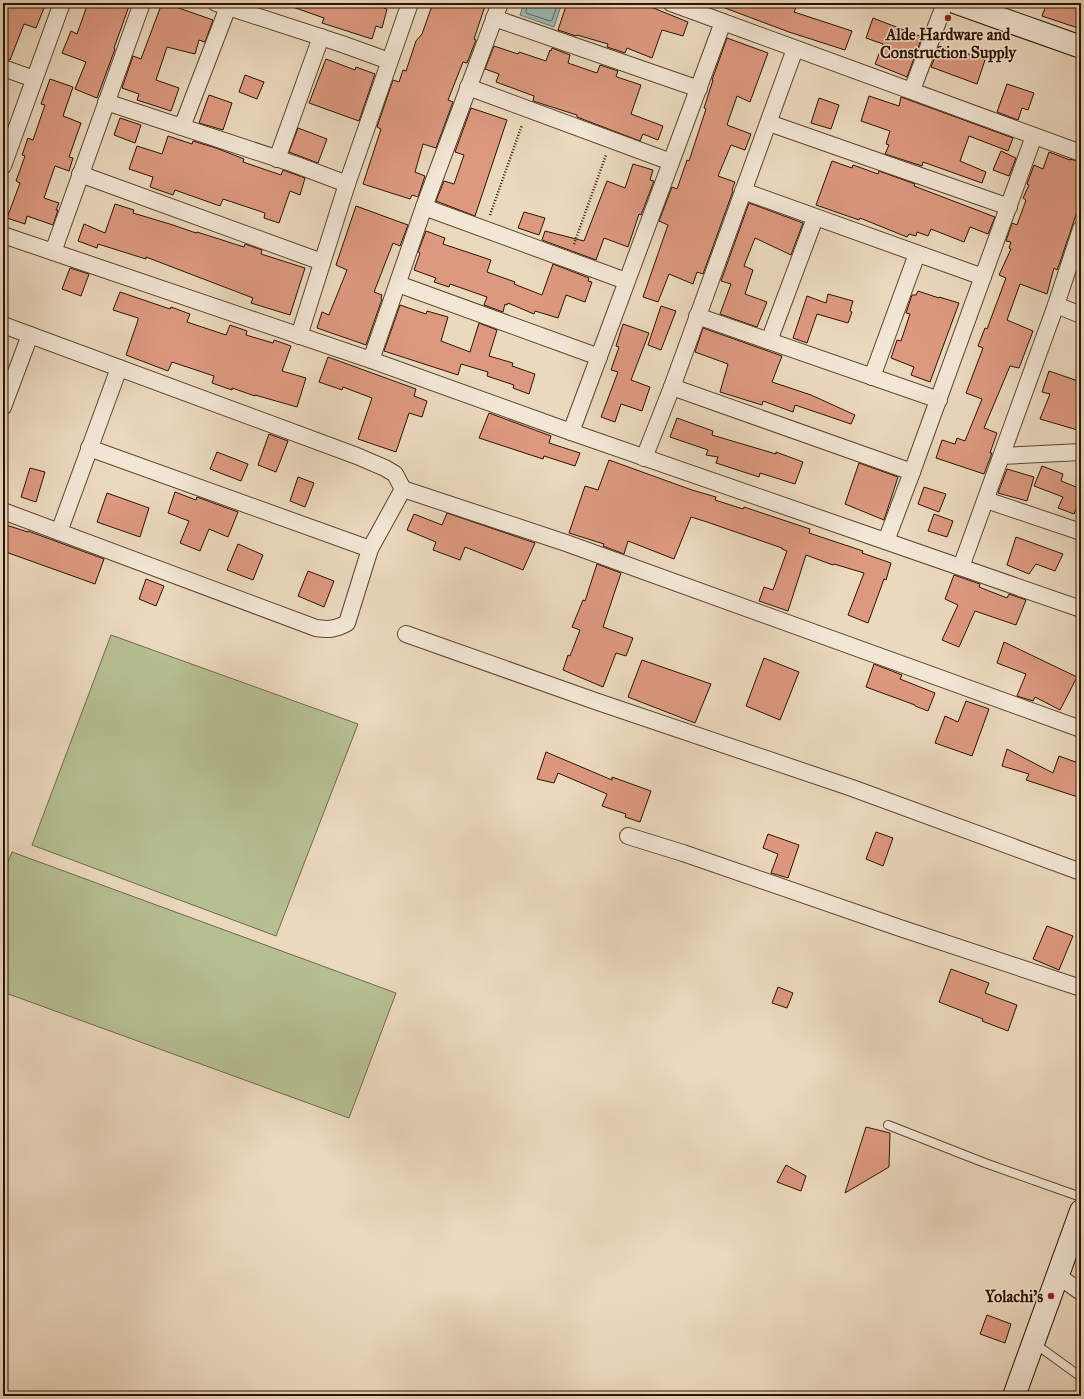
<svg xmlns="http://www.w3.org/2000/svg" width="1084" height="1399" viewBox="0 0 1084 1399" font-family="'IM FELL Great Primer',serif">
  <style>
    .green { fill: #b6bf92; stroke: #726849 }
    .water { fill: #98bab3; stroke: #6e776b }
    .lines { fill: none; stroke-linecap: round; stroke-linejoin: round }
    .shore { stroke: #63665a; stroke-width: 1 }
    .building { fill: #dd9980; stroke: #2e1200 }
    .lane-casing { stroke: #5d4430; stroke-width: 10 }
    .street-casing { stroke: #5d4430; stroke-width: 18 }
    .secondary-casing { stroke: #2e1200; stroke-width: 24 }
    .path { stroke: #2e1200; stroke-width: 2.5; stroke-dasharray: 1 2; stroke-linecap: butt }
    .lane { stroke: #f2e6d5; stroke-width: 8 }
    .street { stroke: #f2e6d5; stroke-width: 16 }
    .secondary { stroke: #f2e6d5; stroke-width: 22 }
    .poi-dot { fill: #8f2418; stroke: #f2e6d5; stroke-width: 1.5 }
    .labels { text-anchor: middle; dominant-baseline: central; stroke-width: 3; stroke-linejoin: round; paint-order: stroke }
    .poi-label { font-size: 16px; font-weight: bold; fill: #2e1200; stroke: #f2e6d5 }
  </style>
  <rect width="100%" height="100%" fill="#ebd9be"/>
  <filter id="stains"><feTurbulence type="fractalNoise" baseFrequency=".005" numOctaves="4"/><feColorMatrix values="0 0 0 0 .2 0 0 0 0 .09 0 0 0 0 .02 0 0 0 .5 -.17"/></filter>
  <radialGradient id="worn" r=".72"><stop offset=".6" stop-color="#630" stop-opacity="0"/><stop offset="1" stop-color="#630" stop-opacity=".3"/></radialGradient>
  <g class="green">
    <polygon points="111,635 358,724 276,936 32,845"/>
    <polygon points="12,852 396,993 349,1118 3,992 3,875"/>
  </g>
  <polygon class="water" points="524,3 562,3 554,27 520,15"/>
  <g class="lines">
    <polyline class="shore" points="528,3 526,11 526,13 550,21 552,20 558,3"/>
  </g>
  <g class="building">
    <polygon points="3,3 46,3 36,28 24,24 10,60 3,59"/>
    <polygon points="88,3 121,3 129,6 114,48 115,49 97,98 75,89 86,62 62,53 71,31 77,34"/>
    <polygon points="162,3 177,3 176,7 213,20 205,42 199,40 195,54 167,47 156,80 179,88 171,111 137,100 139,94 122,88 133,56 141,59"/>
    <polygon points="287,3 385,3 384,8 387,9 382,28 376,26 372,39 322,23 324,18 287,5"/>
    <polygon points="433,3 486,3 474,39 476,40 467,63 463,62 448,100 453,102 436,148 423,144 415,172 425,176 418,197 412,195 410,199 363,184 381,129 377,127 393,80 399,82 403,70 406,71 416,41 422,34"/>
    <polygon points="567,3 641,3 688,22 683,36 662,30 652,58 627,48 625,53 607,47 608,44 577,35 576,36 558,30"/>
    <polygon points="718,3 798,3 794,12 852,31 845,50 789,32 717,5"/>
    <polygon points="1047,3 1081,3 1081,20 1078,28 1042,16"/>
    <polygon points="873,18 922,37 907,77 875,64 883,44 866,38"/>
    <polygon points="727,38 768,53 750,102 737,96 727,125 751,134 745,150 731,145 718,176 735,182 732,190 733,191 703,274 697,272 693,284 669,274 658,302 643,297 668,225 659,221 672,187 677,189 687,160 689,161 706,109 704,108 713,80 712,80"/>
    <polygon points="494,46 518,54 519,52 546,61 550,50 551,51 552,48 570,55 568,63 597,73 600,65 618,71 616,76 617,77 641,85 631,114 663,126 658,140 643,134 640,141 577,117 577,115 533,101 534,96 496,82 499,74 485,69"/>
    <polygon points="939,46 965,55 966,53 985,60 977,84 931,67"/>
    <polygon points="326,59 355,70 356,67 375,74 359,121 309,103"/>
    <polygon points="245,75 264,82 257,99 239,92"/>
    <polygon points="50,79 73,87 63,116 81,123 69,157 73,158 69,171 55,166 44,198 59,203 56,210 58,210 53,225 27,216 25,224 7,218 20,183 16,181 25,156 22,155 28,138 33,140 45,105 41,104"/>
    <polygon points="1007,84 1034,93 1028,110 1022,108 1018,120 997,112"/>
    <polygon points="209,95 232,103 223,130 199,123"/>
    <polygon points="869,96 899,106 901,97 1013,138 1008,151 969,136 960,161 986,172 982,183 923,162 922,166 885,154 889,145 886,144 890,131 861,121"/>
    <polygon points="819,98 839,105 831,129 811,123"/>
    <polygon points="471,108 507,120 475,216 436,201 444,181 454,184 464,155 455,152"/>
    <polygon points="120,118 141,125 135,143 114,135"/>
    <polygon points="298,128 327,139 318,163 289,152"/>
    <polygon points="168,136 192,144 193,141 216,148 244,159 243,162 281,175 283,170 305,178 300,195 290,191 279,223 264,218 265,213 223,199 220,206 175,190 173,195 150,187 153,177 129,169 137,146 162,154"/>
    <polygon points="1001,151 1016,158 1009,176 993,170"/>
    <polygon points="1049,152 1070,160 1070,159 1081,162 1081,200 1060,262 1057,270 1054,268 1047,294 1020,284 1007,320 1033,331 1019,368 1010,366 984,428 997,433 990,453 992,453 984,474 936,458 942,440 955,444 957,438 965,441 982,399 966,393 983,348 978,346 985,328 987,329 1006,278 999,275 1011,249 1009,248 1011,242 1006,241 1012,223 1017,225 1026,200 1023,198 1029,185 1027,184 1034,165 1043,169"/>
    <polygon points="832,161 852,168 853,165 878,174 879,171 915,184 914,186 995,217 988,234 970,227 964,242 931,229 928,236 917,232 916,236 909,234 907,237 860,218 859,220 816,205"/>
    <polygon points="633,164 653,170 650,180 654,181 641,215 639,214 628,247 604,238 596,260 542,240 545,231 584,241 607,181 625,188"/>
    <polygon points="749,203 803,223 791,255 755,238 744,266 753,270 745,294 767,302 757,327 720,314 731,284 721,281"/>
    <polygon points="115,204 134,210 133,213 173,225 193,232 197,233 197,232 244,247 245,244 262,250 261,254 305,268 290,315 251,303 253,298 146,257 146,259 98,244 97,248 78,241 84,224 105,233"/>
    <polygon points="356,206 408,225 400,246 393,243 374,292 382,295 381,298 382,299 366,345 317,328 322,312 329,315 347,270 336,265"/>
    <polygon points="524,212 545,218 539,235 518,228"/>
    <polygon points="426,231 445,238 443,244 491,260 487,272 515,282 514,284 542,295 553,264 589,278 588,281 592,282 585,302 566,295 558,318 535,311 534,314 508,303 507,305 505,304 503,312 484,305 487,297 450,284 449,287 434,282 436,278 414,270 420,253 418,252"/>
    <polygon points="70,268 89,274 81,296 62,289"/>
    <polygon points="918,291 939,298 939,297 959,303 930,382 911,375 914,367 891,358 897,340 901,341 910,314 906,313 912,295 916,295"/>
    <polygon points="120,292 170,309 171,307 190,314 187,322 226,335 230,325 247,331 246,335 273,343 274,340 291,346 282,371 306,378 297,407 255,395 255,396 232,388 232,390 212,383 214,376 172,362 168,371 126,355 138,320 138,318 113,310"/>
    <polygon points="828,294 853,301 850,311 852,312 848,323 817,314 807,343 793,338 807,296 826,303"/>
    <polygon points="400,305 426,314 427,311 448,317 441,341 470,352 479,323 497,330 489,356 513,363 512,366 535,374 529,394 513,388 514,385 487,376 488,372 461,364 458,375 384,351"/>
    <polygon points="661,306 676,311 661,350 648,345"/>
    <polygon points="623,324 649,333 631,380 650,387 642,411 621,404 615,422 601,417 618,372 611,370 619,347 616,346"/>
    <polygon points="703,328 782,356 772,382 811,395 855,415 851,424 795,405 793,412 763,401 762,405 720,392 728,364 695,352"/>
    <polygon points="328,357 416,389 414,396 427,401 422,417 409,413 396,452 358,439 372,398 343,387 342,390 319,382"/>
    <polygon points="1049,371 1081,382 1081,431 1040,419 1050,394 1042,392"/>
    <polygon points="489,413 551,436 549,443 580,453 575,466 544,456 543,459 479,438"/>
    <polygon points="677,418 713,431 712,435 776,454 776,452 803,462 795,484 760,473 759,477 716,463 718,457 706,455 708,450 670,437"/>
    <polygon points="269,434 288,441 276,472 258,465"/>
    <polygon points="217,452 248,464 241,481 210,469"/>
    <polygon points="609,460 692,490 716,497 715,500 743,509 744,507 810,529 809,533 863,551 862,553 891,563 886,580 884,579 868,623 848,615 864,573 834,564 833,565 806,555 788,611 759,601 764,587 773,590 787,551 782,549 782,548 707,522 691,517 674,559 628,541 624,554 603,546 604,544 569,533 585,486 598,490"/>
    <polygon points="859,463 898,477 884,520 845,504"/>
    <polygon points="1042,466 1063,474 1061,481 1081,489 1081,508 1077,506 1074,514 1058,508 1063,497 1034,486"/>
    <polygon points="30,468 45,472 36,502 21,497"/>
    <polygon points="1007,469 1034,477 1027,501 998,493"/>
    <polygon points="298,477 314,483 305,507 290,501"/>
    <polygon points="924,487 946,494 939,512 918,504"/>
    <polygon points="175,492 196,500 197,497 238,512 228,537 209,529 200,551 180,543 189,521 168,513"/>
    <polygon points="107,493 149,508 140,537 97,522"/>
    <polygon points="447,513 535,543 523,570 465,547 460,560 433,550 436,542 407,530 414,514 442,525"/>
    <polygon points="934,514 953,521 947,537 928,531"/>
    <polygon points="3,524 28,532 28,531 104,559 95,584 3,551"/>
    <polygon points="1016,537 1063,554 1055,571 1036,564 1029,574 1007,565"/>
    <polygon points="238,544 263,555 253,580 227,570"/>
    <polygon points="597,564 621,573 603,627 633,638 626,656 616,653 603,687 563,670 568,655 570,656 580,630 572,627 583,600 585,601"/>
    <polygon points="308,571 334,581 324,607 298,596"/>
    <polygon points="954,575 980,584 979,587 1007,598 1009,594 1026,600 1016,625 975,611 959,647 942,640 958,605 945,599"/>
    <polygon points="146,579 164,586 156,606 139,599"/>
    <polygon points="1004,642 1077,677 1060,710 1035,697 1033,701 1017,696 1026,674 997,663"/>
    <polygon points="764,658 799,672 780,720 746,706"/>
    <polygon points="642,660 711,684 695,723 628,697"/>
    <polygon points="874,664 902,675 900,679 935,693 928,711 915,706 915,705 866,687"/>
    <polygon points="966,701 989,709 972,756 935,743 945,716 958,722"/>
    <polygon points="1007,749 1053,773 1059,756 1081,764 1081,798 1026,780 1029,774 1002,766"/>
    <polygon points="546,752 612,780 612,777 651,791 640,822 625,817 626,814 602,806 607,794 558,773 554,783 537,779"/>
    <polygon points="876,832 893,838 883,866 866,859"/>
    <polygon points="768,834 799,845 788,878 771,873 778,854 763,848"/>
    <polygon points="1047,926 1073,936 1059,970 1033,959"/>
    <polygon points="951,969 989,983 985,993 1017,1005 1008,1031 982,1021 983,1019 939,1002"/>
    <polygon points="778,987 793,993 787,1008 772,1003"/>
    <polygon points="866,1127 890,1133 889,1167 845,1193"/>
    <polygon points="786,1165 806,1176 801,1191 777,1182"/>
    <polygon points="987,1315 1011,1324 1005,1343 980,1334"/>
  </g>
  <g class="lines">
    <defs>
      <g id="lane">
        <polyline points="888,1125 985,1163 1081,1197"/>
        <polyline points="1034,1343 1081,1377"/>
      </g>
      <g id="street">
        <polyline points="216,3 342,44 389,61"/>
        <polyline points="671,3 723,22"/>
        <polyline points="494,18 699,89"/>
        <polyline points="3,68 34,79"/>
        <polyline points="468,87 671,162"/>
        <polyline points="912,90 945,3"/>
        <polyline points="106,102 294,164 347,184"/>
        <polyline points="769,123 1009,207"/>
        <polyline points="182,127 228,7"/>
        <polyline points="1081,153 723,22 571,432 1081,609"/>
        <polyline points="277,159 321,37"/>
        <polyline points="3,166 62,3"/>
        <polyline points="80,174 322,262"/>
        <polyline points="743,191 983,277"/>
        <polyline points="424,207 626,281"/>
        <polyline points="3,235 371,360 571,432"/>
        <polyline points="53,252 142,3"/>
        <polyline points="398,284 599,357"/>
        <polyline points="1056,305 1081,315"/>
        <polyline points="697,316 939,400"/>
        <polyline points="3,325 357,456 385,468 395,474 403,489 566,543 1081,729"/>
        <polyline points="299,336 347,184 410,3"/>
        <polyline points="769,341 815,218"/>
        <polyline points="371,360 424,207 500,3"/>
        <polyline points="872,377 917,254"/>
        <polyline points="672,387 912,472"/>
        <polyline points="3,407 30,335"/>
        <polyline points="89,448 370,549"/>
        <polyline points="1002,456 1081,452"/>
        <polyline points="644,458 672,387 795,49"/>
        <polyline points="986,500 1081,532"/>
        <path d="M3,511l313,117c13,2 20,1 31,-5l23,-74 33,-60"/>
        <polyline points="59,532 119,368"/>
        <polyline points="886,541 912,472 1034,136"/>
        <polyline points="961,567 1056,305 1081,229"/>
        <polyline points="406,634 598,702 852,788 1081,872"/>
        <polyline points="628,836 683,853 900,928 1081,988"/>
        <polyline points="1058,1276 1081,1292"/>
      </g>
      <g id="secondary">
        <polyline points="957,3 1081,47"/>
        <polyline points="1014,1396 1081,1211"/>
      </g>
    </defs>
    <use href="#lane" class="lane-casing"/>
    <use href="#street" class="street-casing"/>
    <use href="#secondary" class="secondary-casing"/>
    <g class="path">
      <polyline points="490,215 522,125"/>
      <polyline points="574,244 606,155"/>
    </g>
    <use href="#lane" class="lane"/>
    <use href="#street" class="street"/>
    <use href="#secondary" class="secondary"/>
  </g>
  <g class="poi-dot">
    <circle cx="948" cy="18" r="4"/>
    <circle cx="1051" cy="1296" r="4"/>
  </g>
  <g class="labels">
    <g class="poi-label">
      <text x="948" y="34">Alde Hardware and<tspan x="948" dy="18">Construction Supply</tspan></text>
      <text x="1043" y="1296" text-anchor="end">Yolachi's</text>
    </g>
  </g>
  <rect width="1084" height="1399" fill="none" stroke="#ebd9be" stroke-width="16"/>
  <rect x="4" y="4" width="1076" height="1391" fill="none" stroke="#2e1200" stroke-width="2"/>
  <rect x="8" y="8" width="1068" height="1383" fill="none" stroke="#2e1200"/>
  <rect width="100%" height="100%" filter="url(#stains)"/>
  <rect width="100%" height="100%" fill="url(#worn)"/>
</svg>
